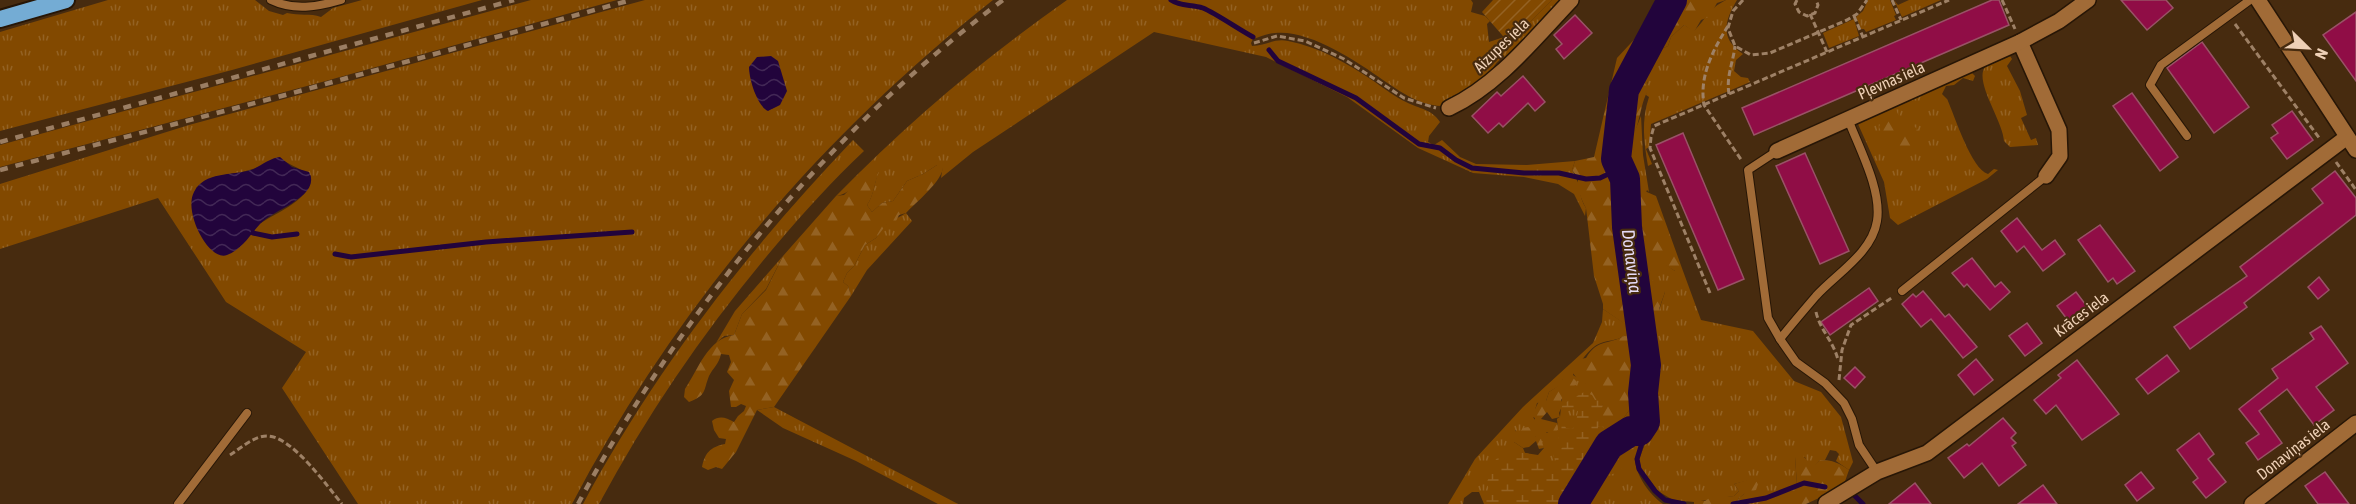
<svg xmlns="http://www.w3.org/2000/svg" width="2356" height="504" viewBox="0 0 2356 504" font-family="'Asap Condensed',sans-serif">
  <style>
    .grass { fill: url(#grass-tufts); fill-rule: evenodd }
    .forest { fill: url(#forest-firs) }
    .wetland { fill: url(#wetland-marsh) }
    .garden { fill: url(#garden-furrows) }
    .water { fill: url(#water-waves) }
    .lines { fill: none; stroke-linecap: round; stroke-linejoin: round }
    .stream { stroke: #22043c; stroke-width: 5 }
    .river { stroke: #22043c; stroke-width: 30 }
    .building { fill: #900d46; stroke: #995266; stroke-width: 1.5 }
    .service-casing { stroke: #271606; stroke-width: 10 }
    .minor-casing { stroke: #271606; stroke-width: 18 }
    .secondary-casing { stroke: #271606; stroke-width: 18 }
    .trunk-casing { stroke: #271606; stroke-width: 20 }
    .path { stroke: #9e8166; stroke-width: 3; stroke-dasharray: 6 3; stroke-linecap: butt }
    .service { stroke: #a16b37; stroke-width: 8 }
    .minor { stroke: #a16b37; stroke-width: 15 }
    .secondary { stroke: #a16b37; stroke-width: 15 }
    .trunk { stroke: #74acd4; stroke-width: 16 }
    .rail { stroke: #9b7e63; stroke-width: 4.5; stroke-dasharray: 8 8; stroke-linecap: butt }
    .labels { text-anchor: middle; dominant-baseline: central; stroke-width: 4.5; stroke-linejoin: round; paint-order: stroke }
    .street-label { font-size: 16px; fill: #eed0b6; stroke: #472b0f }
    .water-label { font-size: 18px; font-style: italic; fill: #e6dbf7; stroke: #472b0f }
  </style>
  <defs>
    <pattern id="grass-tufts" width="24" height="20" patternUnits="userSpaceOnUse" patternTransform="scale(1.5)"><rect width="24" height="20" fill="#824900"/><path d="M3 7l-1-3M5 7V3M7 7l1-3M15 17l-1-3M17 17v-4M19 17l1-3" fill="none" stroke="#946223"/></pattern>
    <pattern id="forest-firs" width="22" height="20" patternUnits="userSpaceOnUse" patternTransform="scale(1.5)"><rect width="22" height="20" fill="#824900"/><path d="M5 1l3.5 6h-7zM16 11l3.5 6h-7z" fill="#946223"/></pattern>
    <pattern id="wetland-marsh" width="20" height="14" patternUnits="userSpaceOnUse" patternTransform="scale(1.5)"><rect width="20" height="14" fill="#824900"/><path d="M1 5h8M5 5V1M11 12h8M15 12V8" fill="none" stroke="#946223"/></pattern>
    <pattern id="garden-furrows" width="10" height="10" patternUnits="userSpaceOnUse" patternTransform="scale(1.5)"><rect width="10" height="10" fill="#824900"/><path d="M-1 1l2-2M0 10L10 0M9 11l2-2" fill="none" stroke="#946223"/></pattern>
    <pattern id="water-waves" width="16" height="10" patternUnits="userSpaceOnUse" patternTransform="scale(1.5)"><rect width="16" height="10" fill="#22043c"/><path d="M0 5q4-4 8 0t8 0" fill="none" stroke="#422856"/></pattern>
  </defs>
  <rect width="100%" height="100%" fill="#472b0f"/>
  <g class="grass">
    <path d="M108,0h147l14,11 14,4 4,-2c12,3 23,0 34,4l12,-9 29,-8h120l-250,70 -232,61v-99z"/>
    <polygon points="531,0 617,0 322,82 0,167 0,145"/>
    <path d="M645,0h348c-173,136 -319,309 -421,504h-214l-76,-116 24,-36 -80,-50 -68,-104 -158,51v-65l189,-59zM276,158c5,1 30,14 35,18 2,22 -33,36 -50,47l-65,-35c14,-15 35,-12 53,-18 10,-2 18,-7 27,-12z"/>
    <path d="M1067,0h404l2,3 -2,9 14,4 5,5 -3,3 2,18 15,-5 6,5 42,-42h15l-58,57c-15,0 -16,16 -25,24 -6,6 -36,25 -43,25 -22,-1 -40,-14 -58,-26 -26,-19 -75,-51 -108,-47 -7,0 -15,4 -22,6l-2,4 1,3c13,0 22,-8 36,-5 32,6 60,23 87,41 10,7 20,15 31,20 13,7 26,7 34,20l-11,14 -1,6 6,3 8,-5 18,17 16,7 51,1 48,-4 -3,9c9,13 6,27 14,38l-1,8 -11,-22 -16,-10 -34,-7 -51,-4 -55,-25 -71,-51 -81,-40 -112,-25 -181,120 -32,26 2,-13h-6l-14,9 -16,7 -14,20 -11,2 -10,9 -5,-7c6,-8 8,-23 11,-33 -11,6 -31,23 -42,24 72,-74 147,-137 231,-196z"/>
    <path d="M1726,0h11c-12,20 -18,38 6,54l-7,6 -2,11 7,6 7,1 2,4 -99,42 -2,23 -3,2 6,15 -4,2c-4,-23 -7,-46 1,-69l-3,-2 4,-33 6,-3 3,-9 9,-4 3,-9 13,-12 10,6c13,-13 14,-22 32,-31z"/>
    <polygon points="1868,0 1890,0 1896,15 1894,16 1896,20 1866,32 1864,29 1861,29 1856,17 1863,11"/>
    <polygon points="1894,0 1898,5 1909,0 1941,0 1902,17"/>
    <polygon points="1854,19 1859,36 1829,48 1823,33"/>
    <path d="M2010,56l2,3 -5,7 13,25 7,24 -6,3 10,22 5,-2 2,7 -28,2 -6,-6c-1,-20 -30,-59 -19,-74z"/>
    <path d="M1971,72l4,4 -2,5 -10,-3 -9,7 -8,1 -4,8 5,5c8,17 24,70 41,75l6,-5 4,1 -11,9 -89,46 -8,-7 -6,-36 -26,-58 2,-4z"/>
    <path d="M1641,116l2,39 6,37 -2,-2 -9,22 -6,5 -9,-4c-14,-29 27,-38 7,-70z"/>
    <path d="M853,140l11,11c-31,29 -60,61 -87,93 -69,81 -128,167 -178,260h-16c72,-134 165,-254 270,-364z"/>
    <polygon points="906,213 912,221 867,270 851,296 848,286 843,282 847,273 854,266 865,245 876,238 885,225"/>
    <polygon points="783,256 766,289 742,314 734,335 724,336 716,343 735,311"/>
    <polygon points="1662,262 1675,271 1683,271 1701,320 1753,331 1794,381 1821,392 1841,417 1853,462 1849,470 1836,461 1839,454 1836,451 1830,450 1825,460 1820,460 1812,468 1807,463 1805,457 1795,457 1797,485 1779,493 1779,504 1746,504 1738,499 1744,494 1754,479 1734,484 1739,491 1734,496 1694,502 1673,500 1658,491 1641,468 1639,459 1645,444 1644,433 1648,420 1646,388 1649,357 1643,322 1659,310 1665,292 1649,279 1650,271"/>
    <path d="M1603,309l27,18 6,-1 7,37 -5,-11 -14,-16c-8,5 -15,4 -23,7 -12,4 -23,22 -28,32l14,9 31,42 12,-17 6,1 6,-5 1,17 -38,33 30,6c2,16 15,34 28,43h-179l-5,-12h-7l-8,6 -1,6h-15l27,-45 48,-52 70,-64 9,-21zM1564,377l-4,40 -3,2 2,6 -12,8 -9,-8 -5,-8 4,-14 9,-2 3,-9 10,-6zM1515,430l2,3 18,3 9,12 -6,7 -13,-2 -2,-5 -9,-6z"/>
    <polygon points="774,407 958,504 938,504 856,461 783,428 757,410"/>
  </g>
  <g class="forest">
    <path d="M1664,0h62l-9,3 -8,14 -8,3 -7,12 -10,-7 -13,12 -3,9 -9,4 -3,9 -6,3 -2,5 5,5 -6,11 3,5c-10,11 -10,41 -20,55 5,7 10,18 6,27 -2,2 -6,4 -7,6 -7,10 -11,26 -6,37l9,4 6,-5 -5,-7v-11l7,-5 16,7 27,75h-8l-13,-8 -5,7 -7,1 -1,8 14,6 2,7 -6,17 3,7 -10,9 -9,-3 -7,4 -7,1 -26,-18v-5l-9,-28 -8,-68c-5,-8 -5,-14 -11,-22l4,-7 -7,-9 3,-9 19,-4 23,-99 39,-42z"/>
    <path d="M1894,107c4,5 4,10 9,13 9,7 14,4 18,17l-10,16c-14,2 -22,-5 -30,-15l1,-4 -3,-7 4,-11z"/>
    <path d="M937,165h6c2,14 -27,37 -37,48l-7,2 -3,6 -10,4 -10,13 -11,7 -11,21 -7,7 -4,9 5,4 3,10 -77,111 -17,3 -21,42 -14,17 -6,-2 -8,3 -6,-3c3,-14 8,-20 23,-23l1,-5 -7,-1 -5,-8 -2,-9c8,-6 14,-3 22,1l4,-6 6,-5 2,-5 -5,-2 -5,3h-5l-2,-16 5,-11 -7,-8 4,-10 -2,-7 -8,-1c-2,10 -8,14 -12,22 -6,15 -2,19 -20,26l-5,-5 1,-8c13,-19 23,-51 49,-54l8,-21 24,-24 17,-34 53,-60 8,-1 22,-22 13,-1c-5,11 -5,24 -12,33l5,7 10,-9 11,-2 14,-20 16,-7z"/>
    <path d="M1624,336l9,1v9l10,17 -4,27 3,15 -6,5 -6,-1 -12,17 -5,2 -6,-3 -9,-10 5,-10 -19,-13 2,-8c-7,-2 -13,-9 -15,-16l5,-6 3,1 1,-4 6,-1c11,-19 22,-13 38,-22z"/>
    <polygon points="1569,374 1577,382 1576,385 1569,388 1561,400 1563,404 1559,413 1560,417 1552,419 1547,412 1541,419 1557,423 1559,429 1554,433 1543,432 1534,421 1535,418 1530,416 1530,409 1535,409 1539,401 1546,401 1549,392 1558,386 1558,381 1562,380 1564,375"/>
    <polygon points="1528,427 1534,430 1535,436 1541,439 1544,448 1539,449 1536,441 1529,447 1523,448 1514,442 1513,438 1506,431 1510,428 1519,433 1523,428"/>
    <path d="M1801,453l11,14 8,-7c13,0 19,3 29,10l-6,17 -37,17h-27l-1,-11 6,-6 4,1 9,-3 -2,-28z"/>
    <polygon points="1754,478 1758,484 1756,490 1744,494 1738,499 1746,504 1694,504 1694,501 1705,501 1717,493 1725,497 1734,496 1739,491 1734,484"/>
  </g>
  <path class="wetland" d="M1584,392l8,3 3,5 6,1 2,4 -4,10 2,5 13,10 -5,1 -8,-5 -3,1v4l13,5 5,-3 6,2 17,-8 8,-9c2,8 -4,35 -9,42 -4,4 -10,3 -14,3l-4,8 -7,3 -9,1 -3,-4 -5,1 -20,32h-92v-6l5,-7 -2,-9 9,-23c11,-4 24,-10 36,-4 6,3 10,8 18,11l6,-6 -3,-4 4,-7 5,-1 2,-6 -5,-2 -2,-21 3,-2 6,11 5,1 4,-2 3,-16 -5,-2 -6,2 -6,-2 2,-5z"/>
  <polygon class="garden" points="1493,0 1552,0 1509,43 1482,12"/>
  <g class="water">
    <path d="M771,56l7,5 9,30 -7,14 -12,6c-11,-5 -19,-32 -19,-44l8,-10z"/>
    <path d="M280,157l12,10 17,5c8,15 -8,25 -18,32 -10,6 -23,12 -31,20 -10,11 -18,25 -33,31 -18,7 -44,-43 -33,-63 11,-21 37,-16 57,-22 10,-4 19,-12 29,-13z"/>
  </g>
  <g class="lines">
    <g class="stream">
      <path d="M1171,0c10,7 20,4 32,8 14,6 35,21 50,29"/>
      <polyline points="1269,50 1278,61 1356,98 1419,144 1440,148 1456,160 1472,168 1524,173 1559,173 1586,179 1600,178 1621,168"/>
      <polyline points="253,233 272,237 297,234"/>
      <polyline points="335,254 351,257 486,242 632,232"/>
      <polyline points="1639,431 1642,443 1637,459 1639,469 1655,491 1665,500 1684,504"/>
      <polyline points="1855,496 1863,504"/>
      <polyline points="1733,504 1766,498 1804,483 1825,487"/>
    </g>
    <polyline class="river" points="1573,504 1609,445 1631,431 1639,431 1645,422 1643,393 1646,365 1627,227 1625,179 1616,159 1624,90 1672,0"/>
  </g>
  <g class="building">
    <polygon points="1992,0 1999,0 2009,25 1754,135 1742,108"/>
    <polygon points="2121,0 2166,0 2173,8 2147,30"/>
    <polygon points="2356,12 2356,81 2323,35"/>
    <polygon points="1575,15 1592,33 1564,59 1556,49 1562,44 1554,35"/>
    <polygon points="2202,42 2249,107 2214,133 2167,68"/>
    <polygon points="1523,76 1545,102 1535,111 1528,103 1503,127 1499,123 1488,133 1472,116 1497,92 1501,96"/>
    <polygon points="2132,93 2178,157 2160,171 2113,106"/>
    <polygon points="2292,111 2313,140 2287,159 2271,138 2278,133 2272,125"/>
    <polygon points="1683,133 1744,279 1718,290 1656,145"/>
    <polygon points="1805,153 1849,251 1820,264 1776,166"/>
    <polygon points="2335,171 2356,198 2356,215 2244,303 2247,307 2190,349 2174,327 2247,276 2240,267 2323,203 2312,189"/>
    <polygon points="2017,218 2042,250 2055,240 2065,254 2043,271 2024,246 2017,252 2001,231"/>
    <polygon points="2100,225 2135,271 2117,284 2113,278 2108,282 2078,240"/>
    <polygon points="1972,258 1995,287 2001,282 2010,292 1990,310 1967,284 1964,287 1952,273"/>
    <polygon points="2319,277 2329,290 2318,299 2308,287"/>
    <polygon points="1869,288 1878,301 1830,335 1821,322"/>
    <polygon points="1923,291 1945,317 1949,314 1977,347 1963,358 1931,319 1921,327 1902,304 1913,294 1916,297"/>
    <polygon points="2076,292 2089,309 2070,323 2057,306"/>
    <polygon points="2027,323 2042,343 2025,356 2009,336"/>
    <polygon points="2321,326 2348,363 2316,387 2334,410 2314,425 2287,389 2259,411 2282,443 2258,460 2246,443 2259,434 2239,409 2278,378 2272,369 2314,339 2310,333"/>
    <polygon points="2167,355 2179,371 2148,394 2136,379"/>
    <polygon points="1976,359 1993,380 1974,395 1958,375"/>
    <polygon points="2077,360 2119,414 2082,440 2056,405 2046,414 2034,400 2061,378 2058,375"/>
    <polygon points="1855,367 1865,377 1855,388 1844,378"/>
    <polygon points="2003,418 2016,433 2011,438 2016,443 2012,446 2026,465 1999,486 1982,463 1964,478 1948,458 1967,444 1969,446"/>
    <polygon points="2199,433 2214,454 2208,459 2226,482 2206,498 2193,482 2198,478 2177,450"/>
    <polygon points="2141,472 2154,488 2137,501 2125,485"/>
    <polygon points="2325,472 2349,504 2318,504 2305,486"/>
    <polygon points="1915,483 1931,504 1889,504"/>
    <polygon points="2043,485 2057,504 2018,504"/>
  </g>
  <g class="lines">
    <defs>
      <g id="service">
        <path d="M271,0c23,11 46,7 70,0"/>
        <path d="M1848,119c11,29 34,71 29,102 -5,32 -41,53 -61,75 -12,14 -24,28 -36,43l16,23 29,21 19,20 8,16 7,26 18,27"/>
        <polyline points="2187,136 2150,85 2161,65 2250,0"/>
        <polyline points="1777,151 1748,170 1768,318 1780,339"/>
        <polyline points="1902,291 2046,176"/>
        <polyline points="178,504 247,413"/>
      </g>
      <g id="minor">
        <polyline points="2020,42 2059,130 2060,156 2046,176"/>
        <path d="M1449,108c49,-23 86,-70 122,-108"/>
        <polyline points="1777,151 2020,42 2059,21 2088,0"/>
        <polyline points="1826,503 1877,472 1927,453 2347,137"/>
        <polyline points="2252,504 2356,423"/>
      </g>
      <polyline id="secondary" points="2258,0 2356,150"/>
      <polyline id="trunk" points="0,19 66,0"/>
    </defs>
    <use href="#service" class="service-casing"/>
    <use href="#minor" class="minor-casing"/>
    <use href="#secondary" class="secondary-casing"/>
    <use href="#trunk" class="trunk-casing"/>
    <g class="path">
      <polyline points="1743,0 1733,11 1728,28 1735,46 1751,55 1770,53 1847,20 1857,14 1867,0"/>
      <polyline points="1797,0 1795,4 1799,12 1807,16 1815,13 1818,5 1816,0"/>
      <polyline points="1892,0 1901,20"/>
      <polyline points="2002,0 2015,29"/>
      <polyline points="1810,14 1827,52"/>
      <polyline points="1854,16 1863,37"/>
      <polyline points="2235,24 2320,139"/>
      <path d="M1728,26c-15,24 -29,50 -24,79l38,56"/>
      <polyline points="1254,43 1277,36 1305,41 1344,59 1404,98 1436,108"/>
      <path d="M1729,94c-3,-17 4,-31 6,-48"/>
      <polyline points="2336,162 2356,190"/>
      <polyline points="1710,293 1650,148 1651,137 1654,126 1949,0"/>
      <path d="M1816,312c4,18 18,30 22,48"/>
      <polyline points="1839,380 1842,350 1851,325 1893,297"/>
      <path d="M230,455c11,-7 24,-19 37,-19 25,0 60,50 75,68"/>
    </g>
    <use href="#service" class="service"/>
    <use href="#minor" class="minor"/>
    <use href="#secondary" class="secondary"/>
    <use href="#trunk" class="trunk"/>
    <g class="rail">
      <polyline points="0,142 514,0"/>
      <polyline points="0,170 289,94 631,0"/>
      <path d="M578,504c102,-191 251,-374 425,-504"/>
    </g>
  </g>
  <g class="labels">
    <g class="street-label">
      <text transform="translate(1501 45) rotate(-44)">Aizupes iela</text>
      <text transform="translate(1891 80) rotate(-24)">Pļevnas iela</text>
      <text transform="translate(2081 314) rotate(-37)">Krāces iela</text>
      <text transform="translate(2293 449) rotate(-38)">Donaviņas iela</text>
    </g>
    <g class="water-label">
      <text transform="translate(1632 261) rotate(83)">Donaviņa</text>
    </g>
  </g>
  <g transform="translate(2308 48) rotate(114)" stroke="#472b0f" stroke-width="4.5" paint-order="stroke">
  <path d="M0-4.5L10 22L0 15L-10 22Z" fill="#eed0b6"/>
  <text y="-9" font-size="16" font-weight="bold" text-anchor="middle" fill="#eed0b6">N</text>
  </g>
</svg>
